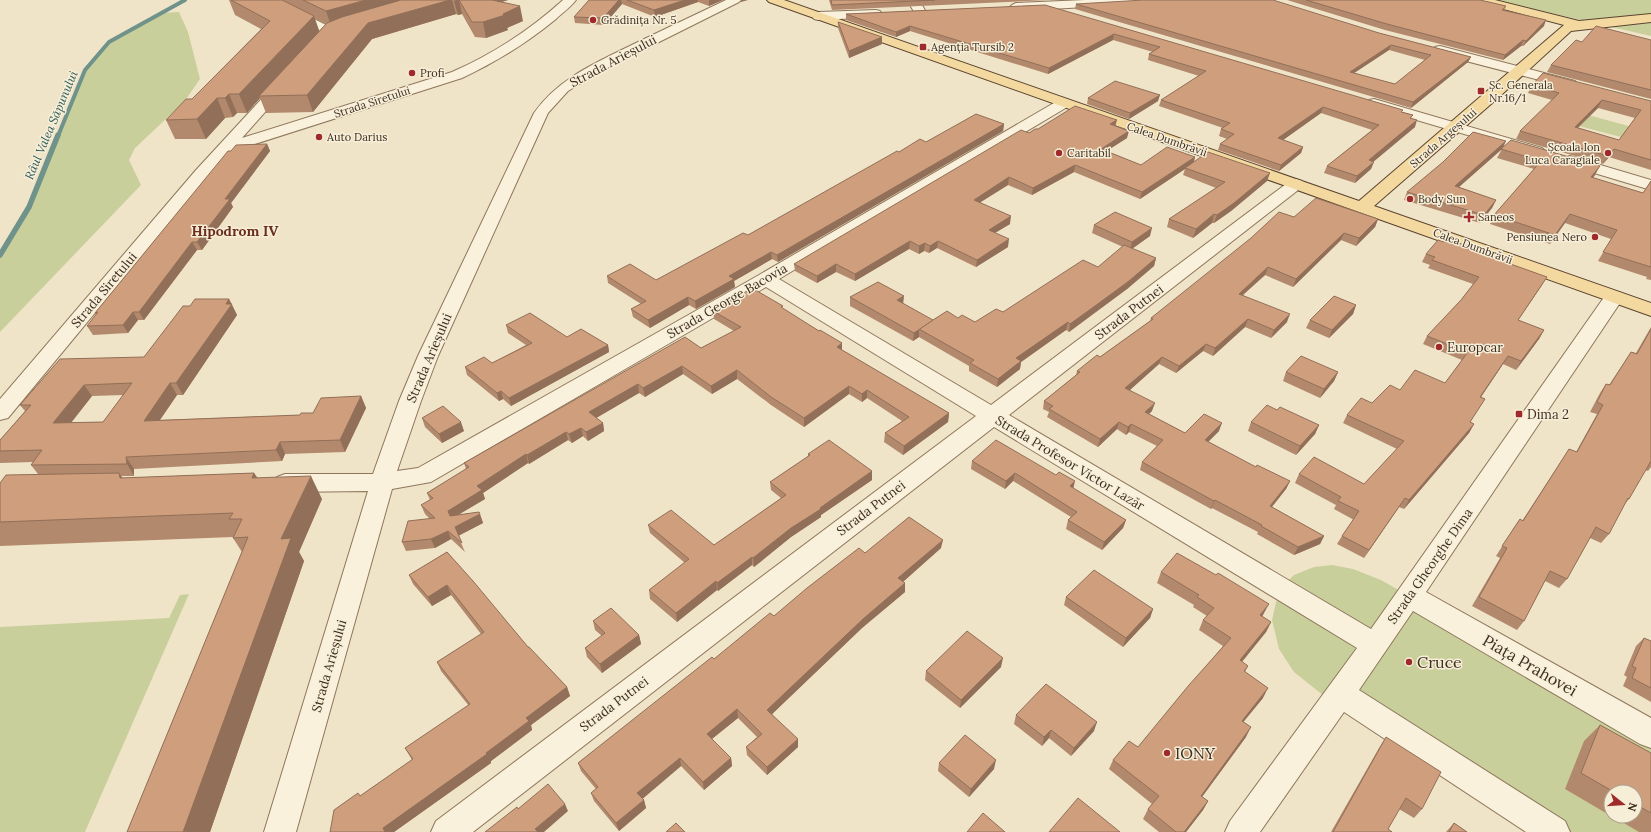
<svg xmlns="http://www.w3.org/2000/svg" width="1651" height="832" viewBox="0 0 1651 832" font-family="Lora,serif">
  <style>
    .green { fill: #c9cf9b; fill-rule: evenodd }
    .lines { fill: none; stroke-linecap: round; stroke-linejoin: round }
    .stream-far1 { stroke: #6f938a; stroke-width: 4 }
    .stream { stroke: #6f938a; stroke-width: 5.5 }
    .minor-casing { stroke: #8d765c; stroke-width: 2 }
    .major-casing { stroke: #5b4430; stroke-width: 2 }
    .minor { fill: #faf1dc; fill-rule: evenodd }
    .major { fill: #f3d9a0; fill-rule: evenodd }
    .wall { fill: #b2896c; fill-rule: evenodd }
    .shaded-wall { fill: #916f58 }
    .building { fill: #cf9f7d; stroke: #916f58; fill-rule: evenodd }
    .poi-dot { fill: #9e2a2b; stroke: #f7eed8; stroke-width: 1.5 }
    .labels { text-anchor: middle; dominant-baseline: central; stroke-width: 3; stroke-linejoin: round; paint-order: stroke }
    .far-poi-label { font-size: 11px; fill: #3d2e20; stroke: #f7eed8; text-anchor: start }
    .far-street-label { font-size: 11px; fill: #3d2e20; stroke: #f7eed8 }
    .far-water-label { font-size: 12px; font-style: italic; fill: #2f5d5a; stroke: #f7eed8 }
    .street-label { font-size: 13px; fill: #3d2e20; stroke: #f7eed8 }
    .poi-label { font-size: 13px; fill: #3d2e20; stroke: #f7eed8; text-anchor: start }
    .far-district-label { font-size: 14px; font-weight: bold; fill: #6b2e1e; stroke: #f7eed8 }
    .near-poi-label { font-size: 16px; fill: #3d2e20; stroke: #f7eed8; text-anchor: start }
    .near-street-label { font-size: 16px; fill: #3d2e20; stroke: #f7eed8 }
  </style>
  <rect width="100%" height="100%" fill="#f0e4c8"/>
  <g class="green">
    <polygon points="1493,0 1651,0 1651,36"/>
    <polygon points="179,12 188,32 200,79 184,102 135,148 129,160 141,185 0,332 0,255 29,207 85,70 109,41 160,13"/>
    <polygon points="1588,115 1651,132 1651,145 1579,126"/>
    <path d="M1332,565l21,4 28,11 270,154v98h-97l-220,-128 -40,-32 -15,-23 -7,-29 7,-31 15,-14 20,-8zM1611,792h24v24h-24z"/>
    <polygon points="189,594 85,832 0,832 0,627 169,618 180,595"/>
  </g>
  <g class="lines">
    <polyline class="stream-far1" points="58,136 85,70 109,42 185,0"/>
    <polyline class="stream" points="0,255 29,207 58,135"/>
    <defs>
      <g id="minor">
        <polygon points="261,0 276,0 334,29 336,32 334,35 326,35 263,2"/>
        <path d="M563,0h13c-5,7 -14,13 -20,19 -29,24 -60,43 -94,59l-232,74 -22,24 -200,242 -8,2v-21l196,-229 82,-89 5,-1 5,1 2,3 -48,54 210,-66c41,-18 78,-42 111,-72z"/>
        <path d="M726,0h15l-2,2 -142,71 -29,18 -20,22 -110,243 -17,45 -24,70 21,-3 341,-193 300,-175 5,-1 5,1 2,3 -2,3 -290,173 212,126 299,-224 6,-2 6,2 2,3 -2,3 -293,228 362,214 236,-336 7,-2 7,2 3,4 -198,295 225,126v30l-11,-4 -227,-133 -54,79 206,131 5,11h-44l-182,-120 -84,120h-35l5,-11 127,-173 -363,-221 -521,405h-42l5,-11 540,-405 -210,-129 -335,195 -39,7 -96,343h-32l104,-341 -83,1 -8,-3 -4,-6 4,-6 8,-3h88l26,-73 19,-45 116,-243c25,-36 66,-52 104,-71 29,-14 59,-28 88,-42z"/>
        <polygon points="907,0 919,0 926,12 924,15 916,15"/>
        <polygon points="1085,0 1161,0 1159,2 1155,3 1016,11 1012,9 1010,7 1012,5 1016,3"/>
        <polygon points="876,10 880,11 882,14 880,17 818,20 814,19 812,16 814,13 818,12"/>
        <polygon points="1440,46 1575,81 1577,84 1575,87 1570,88 1435,53 1434,50 1435,47"/>
        <polygon points="1374,99 1542,148 1545,151 1542,154 1537,156 1532,154 1369,106 1367,103 1369,100"/>
        <polygon points="1570,156 1651,180 1651,190 1564,164 1562,161 1564,158"/>
      </g>
      <polygon id="major" points="767,0 784,0 1359,201 1564,25 1477,2 1475,0 1495,0 1579,21 1651,14 1651,22 1571,31 1498,98 1374,206 1651,303 1651,316 769,2"/>
    </defs>
    <use href="#minor" class="minor-casing"/>
    <use href="#major" class="major-casing"/>
    <use href="#minor" class="minor"/>
    <use href="#major" class="major"/>
  </g>
  <g class="wall">
    <path d="M229,0h279l-6,2 21,19 -16,7 1,2 -22,8 -11,-1 -13,-23 -4,1 -2,-1 -84,25 -59,73 -47,1 -6,-15 -13,15h-10l-4,4 -8,1 -19,21h-31l-9,-19 26,-21 69,-70 -26,-14zM314,18l12,6 -7,7z"/>
    <polygon points="589,0 723,0 709,6 698,2 655,17 622,4 604,25 575,23 574,17"/>
    <polygon points="829,0 1048,0 832,10"/>
    <polygon points="1287,0 1480,0 1506,6 1504,11 1544,26 1523,46 1521,46 1503,60 1385,30"/>
    <path d="M1076,4l303,29 92,24 -3,5 -57,46 -336,-99zM1389,50l36,10 -30,24 -41,-11z"/>
    <polygon points="1045,5 1413,115 1411,118 1415,127 1373,162 1371,169 1355,183 1324,173 1327,166 1372,130 1321,113 1283,140 1303,147 1301,153 1279,171 1218,150 1220,144 1227,139 1219,136 1221,129 1223,128 1159,106 1161,100 1199,76 1148,60 1149,54 1153,52 1113,40 1048,74 910,31 896,37 846,20 846,14"/>
    <polygon points="838,22 882,37 882,44 849,58 838,28"/>
    <polygon points="1651,40 1651,99 1547,72 1551,65 1582,42"/>
    <path d="M1532,85l119,16v69l-42,-13 -6,7 -87,-25 4,-8 32,-31 -24,-7zM1598,108l37,10 -16,22 -41,-12z"/>
    <polygon points="1088,98 1158,101 1129,119 1087,104"/>
    <polygon points="1004,124 1003,131 778,262 772,259 734,281 735,287 696,309 689,305 650,328 633,317 631,309 641,304 608,283 607,276 656,280 748,235 899,152 926,142"/>
    <polygon points="1115,126 1127,138 1106,151 1141,165 1195,157 1194,162 1267,181 1231,211 1214,223 1212,223 1193,238 1167,227 1169,219 1216,188 1183,175 1185,169 1140,199 1074,172 1032,195 1008,185 980,202 1010,224 995,233 1008,247 976,267 937,248 929,253 924,251 919,254 909,249 855,281 836,272 817,283 795,271 794,264 1029,133 1038,129"/>
    <polygon points="1506,141 1502,149 1595,175 1593,178 1643,193 1651,181 1651,280 1646,279 1647,277 1598,261 1611,239 1565,223 1550,244 1490,224 1494,215 1534,169 1497,158 1502,149 1459,187 1496,200 1492,208 1480,223 1404,200 1407,192"/>
    <polygon points="267,144 270,151 231,203 233,207 202,250 197,250 144,320 138,320 128,333 93,335 87,326 96,315 95,313 231,151"/>
    <polygon points="1294,217 1378,219 1375,227 1356,246 1341,240 1293,287 1265,275 1243,295 1287,322 1271,338 1245,327 1213,356 1203,351 1176,373 1159,364 1130,390 1152,411 1149,414 1185,433 1219,431 1208,442 1256,467 1290,481 1286,489 1272,507 1324,536 1320,544 1294,555 1257,534 1258,532 1212,508 1211,509 1140,470 1142,462 1157,446 1129,432 1126,435 1117,429 1098,447 1047,417 1049,412 1043,409 1044,401 1076,375 1077,371 1100,357 1150,321 1151,318"/>
    <polygon points="1094,225 1150,236 1132,249 1156,258 1154,266 1127,289 1093,314 1069,332 1066,330 1021,362 1020,369 997,387 969,371 969,366 919,337 913,341 850,306 850,297 903,304 933,321 958,318 975,322 1003,312 1098,267 1123,247 1092,233"/>
    <polygon points="1444,242 1474,251 1542,285 1518,320 1544,330 1539,339 1516,370 1503,364 1481,397 1485,399 1470,422 1474,424 1469,433 1404,509 1399,507 1364,558 1337,544 1342,536 1354,520 1334,509 1336,505 1295,483 1299,474 1364,484 1397,449 1343,423 1347,415 1400,390 1445,383 1462,360 1423,344 1427,336 1461,300 1473,284 1428,268 1430,265 1422,262 1426,254"/>
    <path d="M229,299l8,16 -54,80h-6l-17,25 140,-5 13,-2 48,-17 5,12 -21,44 -60,2 -3,7 -148,8v7h-13l2,2 131,-5 4,5 64,21 -23,53 5,9 -94,271h-83l115,-280 -9,-14v-1l-233,9v-63l38,-9 -7,-9 2,-3 -33,1v-23l25,-29 -5,-6 124,-48 46,-51zM123,395l-20,27 -32,1 21,-27z"/>
    <polygon points="1356,305 1353,314 1329,338 1306,328 1310,320"/>
    <polygon points="783,309 819,331 842,343 842,350 949,413 948,422 903,455 884,442 885,433 902,421 867,398 862,402 849,394 804,427 771,405 737,379 712,394 683,374 645,397 639,393 596,418 603,423 604,431 588,441 583,436 572,443 568,440 529,464 528,463 483,493 485,499 458,515 479,512 483,523 458,536 465,552 451,539 435,548 406,551 402,542 430,519 425,514 421,505 430,500 427,493 466,469 464,463 701,348 734,331 714,319 713,311"/>
    <polygon points="506,325 608,345 609,352 511,406 503,399 499,401 467,375 465,367 492,363 526,345 508,333"/>
    <polygon points="1651,327 1651,467 1648,471 1645,470 1629,499 1623,506 1609,534 1601,543 1590,538 1567,579 1559,588 1545,581 1524,621 1517,630 1472,606 1500,558 1496,556 1513,529 1520,519 1522,521 1569,449 1576,452 1597,414 1590,412 1600,393 1606,384 1609,385 1631,352 1636,353"/>
    <polygon points="1286,372 1338,372 1334,381 1320,398 1283,381"/>
    <polygon points="1277,410 1319,425 1315,434 1296,455 1248,431 1251,422"/>
    <polygon points="422,418 464,431 442,443 425,427"/>
    <polygon points="808,454 872,480 821,515 821,517 791,537 754,567 752,565 718,591 717,590 677,622 650,599 649,590 685,563 650,533 648,525 714,545 781,498 771,490 770,482 808,457"/>
    <polygon points="972,461 1074,489 1126,520 1123,528 1102,550 1066,529 1068,520 1071,517 1013,481 1005,489 971,469"/>
    <polygon points="941,548 903,582 905,583 905,592 862,628 772,714 798,747 767,775 747,755 746,747 757,737 738,718 712,739 731,758 732,766 704,790 681,766 642,799 644,800 646,808 619,831 594,801 591,793 596,789 581,771 578,763 714,659 774,616 865,553"/>
    <polygon points="447,552 528,647 567,687 570,696 531,725 532,730 491,761 491,763 394,832 330,832 360,796 412,760 405,748 469,706 441,671 437,662 481,634 451,595 432,606 413,584 409,575"/>
    <polygon points="1161,572 1263,615 1262,616 1271,622 1266,632 1242,662 1248,666 1245,672 1263,698 1243,722 1246,737 1202,797 1208,801 1203,810 1186,832 1159,832 1143,819 1148,809 1152,804 1109,769 1113,760 1138,747 1223,646 1199,630 1203,620 1207,616 1193,607 1194,605 1157,583"/>
    <polygon points="1066,597 1153,609 1150,618 1123,647 1064,605"/>
    <polygon points="593,621 639,635 641,644 602,673 587,657 585,648 602,636 595,630"/>
    <polygon points="1644,638 1651,641 1651,702 1623,686 1627,677 1624,675 1636,646"/>
    <polygon points="1001,667 960,708 925,680 926,671"/>
    <polygon points="1016,715 1094,731 1071,756 1049,738 1042,746 1014,724"/>
    <polygon points="1600,725 1651,753 1651,832 1639,832 1612,816 1635,816 1635,792 1611,792 1611,816 1565,789 1584,741"/>
    <polygon points="1386,737 1422,809 1414,818 1399,809 1388,829 1392,832 1331,832 1379,748"/>
    <polygon points="939,763 994,769 969,797 938,771"/>
    <polygon points="1454,823 1467,832 1446,832"/>
  </g>
  <g class="shaded-wall">
    <polygon points="366,0 421,0 331,26 326,11"/>
    <polygon points="450,0 452,0 456,14 372,39 313,112 307,95 368,23"/>
    <polygon points="456,0 459,0 462,14 458,15 454,1"/>
    <polygon points="472,0 508,0 474,10"/>
    <polygon points="619,0 621,0 622,4 604,25 603,18"/>
    <polygon points="685,0 698,0 698,2 655,17 654,10"/>
    <polygon points="709,0 723,0 709,6"/>
    <polygon points="741,0 748,0 741,2"/>
    <polygon points="520,6 523,21 507,28 508,30 486,38 483,22"/>
    <polygon points="314,16 320,33 259,96 260,98 247,113 239,94"/>
    <polygon points="1546,20 1544,26 1523,46 1526,41"/>
    <polygon points="910,26 910,31 896,37 896,32"/>
    <polygon points="1114,34 1113,40 1048,74 1049,68"/>
    <polygon points="882,37 882,44 849,58 849,51"/>
    <polygon points="1523,40 1521,46 1503,60 1505,55"/>
    <polygon points="1391,45 1389,50 1348,77 1350,72"/>
    <polygon points="1471,57 1468,62 1411,108 1413,102"/>
    <polygon points="229,94 237,113 233,117 225,98"/>
    <polygon points="1160,95 1158,101 1129,119 1130,113"/>
    <polygon points="217,98 225,118 206,139 197,119"/>
    <polygon points="1602,100 1598,108 1570,135 1575,127"/>
    <polygon points="1323,107 1321,113 1276,145 1278,138"/>
    <polygon points="1117,120 1115,127 1110,124"/>
    <polygon points="1417,120 1415,127 1367,167 1369,160"/>
    <polygon points="1004,124 1003,131 778,262 777,255"/>
    <polygon points="1129,131 1127,138 1099,156 1101,149"/>
    <polygon points="1506,141 1502,149 1451,194 1455,186"/>
    <polygon points="267,144 270,151 231,203 233,207 202,250 197,242 225,199"/>
    <polygon points="1303,147 1301,153 1279,171 1281,165"/>
    <polygon points="1614,149 1609,157 1603,164 1608,156"/>
    <polygon points="1195,157 1193,164 1185,168 1185,169 1140,199 1142,192"/>
    <polygon points="1374,162 1371,169 1355,183 1357,176"/>
    <polygon points="1075,165 1074,172 1032,195 1033,188"/>
    <polygon points="1600,166 1595,175 1586,186 1591,177"/>
    <polygon points="1270,173 1267,181 1231,211 1214,223 1217,215"/>
    <polygon points="1009,177 1008,185 973,207 974,200"/>
    <polygon points="1496,200 1492,208 1480,223 1484,215"/>
    <polygon points="1214,214 1212,223 1193,238 1196,229"/>
    <polygon points="1570,214 1565,223 1550,244 1555,235"/>
    <polygon points="1011,216 1010,224 988,237 989,230"/>
    <polygon points="1378,219 1375,227 1356,246 1359,238"/>
    <polygon points="1152,228 1150,236 1130,250 1132,242"/>
    <polygon points="1344,233 1341,240 1293,287 1296,279"/>
    <polygon points="1009,239 1008,247 976,267 977,260"/>
    <polygon points="910,241 909,249 855,281 855,274"/>
    <polygon points="938,241 937,248 929,253 930,246"/>
    <polygon points="192,242 197,250 144,320 139,312"/>
    <polygon points="925,243 924,251 919,254 919,246"/>
    <polygon points="771,252 772,259 734,281 735,287 696,309 695,301 729,276"/>
    <polygon points="1156,258 1154,266 1127,289 1069,332 1070,324"/>
    <polygon points="836,264 836,272 817,283 817,276"/>
    <polygon points="1268,267 1265,275 1236,301 1239,294"/>
    <polygon points="1547,277 1542,285 1513,328 1518,320"/>
    <polygon points="904,296 903,305 897,300"/>
    <polygon points="688,297 689,305 650,328 648,320"/>
    <polygon points="229,299 237,315 183,395 176,383"/>
    <polygon points="1356,305 1353,314 1329,338 1332,330"/>
    <polygon points="133,312 138,320 128,333 123,325"/>
    <polygon points="1290,314 1287,322 1271,338 1274,330"/>
    <polygon points="1248,319 1245,327 1213,356 1215,348"/>
    <polygon points="933,320 932,328 919,329 919,337 913,341 914,333"/>
    <polygon points="1068,322 1066,330 1021,362 1020,369 997,387 998,379 1016,358"/>
    <polygon points="1544,330 1539,339 1516,370 1521,361"/>
    <polygon points="842,343 842,352 837,347"/>
    <polygon points="1206,344 1203,351 1176,373 1179,366"/>
    <polygon points="608,345 609,352 511,406 509,398"/>
    <polygon points="1508,356 1503,364 1475,406 1480,397"/>
    <polygon points="1162,357 1159,364 1123,396 1125,388"/>
    <polygon points="682,366 683,374 645,397 643,388"/>
    <polygon points="737,370 737,379 712,394 711,386"/>
    <polygon points="1338,372 1334,381 1320,398 1324,389"/>
    <polygon points="170,383 177,395 151,433 144,421"/>
    <polygon points="638,384 639,393 591,421 589,412"/>
    <polygon points="84,385 92,396 62,434 53,423"/>
    <polygon points="849,386 849,394 804,427 804,418"/>
    <polygon points="867,390 867,398 862,402 862,394"/>
    <polygon points="501,391 503,399 499,401 497,393"/>
    <polygon points="361,396 366,408 345,452 340,440"/>
    <polygon points="1155,403 1152,411 1142,420 1145,412"/>
    <polygon points="949,413 948,422 903,455 904,446"/>
    <polygon points="461,422 464,431 442,443 439,434"/>
    <polygon points="1119,422 1117,429 1098,447 1100,439"/>
    <polygon points="603,423 604,431 588,441 586,432"/>
    <polygon points="1222,423 1219,431 1202,448 1205,440"/>
    <polygon points="1131,424 1129,432 1126,435 1128,427"/>
    <polygon points="1474,424 1469,433 1404,509 1409,500"/>
    <polygon points="1319,425 1315,434 1296,455 1300,446"/>
    <polygon points="581,428 583,436 572,443 569,434"/>
    <polygon points="566,432 568,440 529,464 527,455"/>
    <polygon points="280,442 285,454 282,461 276,450"/>
    <polygon points="526,454 528,463 483,493 485,499 451,519 448,511 477,486"/>
    <polygon points="126,457 134,469 134,476 127,464"/>
    <polygon points="872,471 872,480 821,515 821,517 791,537 754,567 753,558 791,528"/>
    <polygon points="119,473 135,496 120,478"/>
    <polygon points="254,473 267,496 252,478"/>
    <polygon points="1015,473 1013,481 1005,489 1006,481"/>
    <polygon points="311,476 322,499 299,552 304,561 210,832 183,832 281,539"/>
    <polygon points="1075,481 1073,490 1070,486"/>
    <polygon points="1290,481 1286,489 1266,514 1270,506"/>
    <polygon points="1405,498 1399,507 1364,558 1369,550"/>
    <polygon points="1215,500 1212,508 1211,509 1214,501"/>
    <polygon points="480,514 483,523 458,536 455,527"/>
    <polygon points="1126,520 1123,528 1102,550 1104,542"/>
    <polygon points="448,531 451,539 435,548 431,539"/>
    <polygon points="1324,536 1320,544 1294,555 1298,547"/>
    <polygon points="943,540 941,548 897,587 898,578"/>
    <polygon points="752,557 752,565 718,591 717,583"/>
    <polygon points="716,581 717,590 677,622 676,613"/>
    <polygon points="905,583 905,592 862,628 768,718 767,710 863,619"/>
    <polygon points="447,585 451,595 432,606 428,597"/>
    <polygon points="1269,604 1263,615 1255,625 1260,615"/>
    <polygon points="1153,609 1150,618 1123,647 1126,638"/>
    <polygon points="1271,622 1266,632 1235,670 1240,660"/>
    <polygon points="639,635 641,644 602,673 600,664"/>
    <polygon points="1003,658 1001,667 960,708 961,700"/>
    <polygon points="567,687 570,696 531,725 532,730 491,761 491,763 394,832 385,832 383,828 486,753 526,718"/>
    <polygon points="1268,688 1263,698 1236,731 1242,721"/>
    <polygon points="737,709 738,718 708,742 707,734"/>
    <polygon points="1097,722 1094,731 1071,756 1074,748"/>
    <polygon points="1251,727 1246,737 1196,805 1201,796"/>
    <polygon points="1051,730 1049,738 1042,746 1044,737"/>
    <polygon points="798,739 798,747 767,775 767,767"/>
    <polygon points="680,758 681,766 640,801 637,793"/>
    <polygon points="731,758 732,766 704,790 703,782"/>
    <polygon points="996,760 994,769 969,797 971,789"/>
    <polygon points="644,800 646,808 619,831 616,823"/>
    <polygon points="1208,801 1203,810 1186,832 1184,832"/>
    <polygon points="565,804 568,811 544,832 536,832 535,829"/>
  </g>
  <g class="building">
    <polygon points="231,0 282,0 314,16 239,94 229,94 225,98 217,98 197,119 166,120 186,99 192,99 270,21"/>
    <polygon points="303,0 366,0 326,11"/>
    <polygon points="401,0 450,0 368,23 307,95 259,96 327,23 342,17"/>
    <polygon points="459,0 492,0 520,6 503,14 505,15 483,22 472,22"/>
    <polygon points="589,0 619,0 603,18 574,17"/>
    <polygon points="627,0 685,0 654,10"/>
    <polygon points="831,0 935,0 832,5"/>
    <path d="M1144,0h129l106,33 92,24 -58,45 -337,-98zM1391,45l40,10 -36,29 -45,-12z"/>
    <polygon points="1306,0 1480,0 1506,6 1502,10 1546,20 1526,41 1523,40 1505,55 1387,24"/>
    <polygon points="1045,5 1403,110 1401,112 1413,115 1410,118 1417,120 1369,160 1374,162 1357,176 1327,166 1379,125 1323,107 1278,138 1303,147 1281,165 1220,144 1234,134 1221,129 1230,123 1161,100 1206,71 1149,54 1160,47 1114,34 1049,68 910,26 896,32 846,14"/>
    <polygon points="838,22 882,37 849,51"/>
    <polygon points="1596,26 1651,40 1651,90 1551,65 1576,40 1582,42"/>
    <path d="M1543,73l108,28v59l-37,-11 -6,7 -88,-25 39,-38 -27,-8zM1602,100l39,10 -22,30 -44,-13z"/>
    <polygon points="1115,81 1160,95 1130,113 1088,98"/>
    <polygon points="1075,106 1117,120 1110,124 1129,131 1101,149 1141,165 1167,147 1195,157 1142,192 1075,165 1033,188 1009,177 974,200 1011,216 989,230 1009,239 977,260 938,241 930,246 925,243 919,246 910,241 855,274 836,264 817,276 794,264 1021,130 1029,133 1035,129 1038,129"/>
    <polygon points="976,114 1004,124 777,255 771,252 729,276 734,279 695,301 688,297 648,320 631,309 646,301 607,276 630,264 656,280 743,233 748,235 897,151 899,152 920,139 926,142"/>
    <polygon points="1473,132 1506,141 1455,186 1496,200 1484,215 1407,192 1443,162"/>
    <polygon points="1511,140 1600,166 1591,177 1643,193 1651,181 1651,267 1603,252 1617,230 1570,214 1555,235 1494,215 1541,161 1501,149"/>
    <polygon points="267,144 225,199 230,199 197,242 192,242 139,312 133,312 123,325 87,326 98,312 95,313 228,151 231,151 236,145"/>
    <polygon points="1208,152 1270,173 1234,203 1217,215 1214,214 1196,229 1169,219 1225,182 1185,168"/>
    <polygon points="1316,198 1378,219 1359,238 1344,233 1296,279 1268,267 1239,294 1290,314 1274,330 1248,319 1215,348 1206,344 1179,366 1162,357 1125,388 1155,403 1145,412 1185,433 1204,414 1222,423 1205,440 1256,467 1257,465 1290,481 1270,506 1324,536 1298,547 1261,526 1262,525 1215,500 1214,501 1142,462 1163,440 1131,424 1128,427 1119,422 1100,439 1049,409 1053,406 1044,401 1080,372 1077,371 1097,355 1100,357 1153,319 1151,318 1251,238 1279,212 1294,217"/>
    <polygon points="1115,212 1152,228 1132,242 1094,225"/>
    <polygon points="1447,239 1476,249 1474,251 1547,277 1518,320 1544,330 1521,361 1508,356 1480,397 1485,399 1470,422 1474,424 1409,500 1405,498 1369,550 1342,536 1359,511 1338,501 1341,497 1299,474 1314,457 1364,484 1404,441 1347,415 1361,398 1372,403 1390,385 1400,390 1415,370 1445,383 1468,352 1427,336 1461,300 1479,277 1432,260 1435,257 1426,254 1438,240 1444,242"/>
    <polygon points="1124,245 1156,258 1129,281 1095,306 1070,324 1068,322 1016,358 1021,361 998,379 970,363 974,360 919,329 947,311 958,318 962,315 975,322 996,309 1003,312 1083,260 1098,267"/>
    <polygon points="878,282 904,296 897,300 933,320 914,333 850,297"/>
    <polygon points="752,288 783,306 781,307 819,331 820,330 842,343 837,347 949,413 904,446 885,433 909,417 867,390 862,394 849,386 804,418 771,397 737,370 711,386 682,366 643,388 638,384 589,412 603,423 586,432 581,428 569,434 566,432 527,455 526,454 477,486 482,490 448,511 450,516 479,512 480,514 455,527 462,543 448,531 431,539 402,542 408,521 435,518 421,505 433,498 427,493 469,467 464,463 685,337 701,348 741,327 713,311"/>
    <polygon points="1334,296 1356,305 1332,330 1310,320"/>
    <path d="M195,299h34l-3,5h6l-56,79h-6l-26,38 156,-6 1,-2h12l8,-15 40,-2 -21,44 -60,2 -4,8 -150,7 1,7 -96,1 11,-15 -42,1v-11l31,-35h-11l40,-46 84,-2 39,-51h7zM132,383l-29,39 -50,1 31,-38z"/>
    <polygon points="530,313 567,337 581,329 608,345 509,398 501,391 497,393 465,367 484,357 492,363 532,343 506,325"/>
    <polygon points="1651,329 1651,461 1629,499 1628,498 1609,534 1596,527 1567,579 1550,571 1524,621 1479,597 1507,548 1502,546 1520,519 1523,521 1569,449 1577,452 1603,405 1597,402 1606,384 1610,385 1631,352 1637,354"/>
    <polygon points="1301,356 1338,372 1324,389 1286,372"/>
    <polygon points="1267,405 1277,410 1280,407 1319,425 1300,446 1251,422"/>
    <polygon points="443,406 461,422 439,434 422,418"/>
    <polygon points="829,440 872,471 820,508 821,509 791,528 753,558 752,557 717,583 716,581 676,613 649,590 689,559 648,525 671,510 714,545 786,495 770,482 810,455 808,454"/>
    <polygon points="996,440 1056,475 1059,472 1075,481 1070,486 1126,520 1104,542 1068,520 1077,512 1015,473 1006,481 972,461"/>
    <polygon points="119,473 120,478 254,473 252,478 311,476 281,539 291,538 183,832 127,832 248,537 233,538 242,519 229,519 233,513 0,522 0,483 6,475"/>
    <polygon points="909,517 943,540 898,578 905,583 863,619 767,710 798,739 767,767 746,747 762,734 737,709 707,734 731,758 703,782 680,758 637,793 644,800 616,823 591,793 598,787 578,763 712,657 714,659 770,613 774,616 807,588 859,548 865,553"/>
    <polygon points="447,552 473,581 528,647 529,647 567,687 526,718 529,721 486,753 487,754 383,828 385,832 330,832 334,810 358,793 360,796 413,759 405,748 470,704 437,662 484,632 447,585 428,597 409,575"/>
    <polygon points="1177,553 1216,575 1218,573 1269,604 1260,615 1271,622 1240,660 1248,666 1244,671 1268,688 1242,721 1251,727 1201,796 1208,801 1184,832 1176,832 1148,809 1159,796 1113,760 1129,741 1138,747 1189,685 1231,638 1203,620 1214,608 1197,597 1199,595 1161,572"/>
    <polygon points="1094,570 1153,609 1126,638 1066,597"/>
    <polygon points="611,608 639,635 600,664 585,648 605,633 593,621"/>
    <polygon points="967,631 1003,658 961,700 926,671"/>
    <polygon points="1644,638 1651,641 1651,688 1632,678 1636,668 1632,666"/>
    <polygon points="1046,684 1097,722 1074,748 1051,730 1044,737 1016,715"/>
    <polygon points="1600,725 1651,753 1651,813 1635,804 1635,792 1614,792 1581,773"/>
    <polygon points="965,735 996,760 971,789 939,763"/>
    <polygon points="1386,737 1441,772 1422,809 1406,798 1388,829 1392,832 1333,832"/>
    <polygon points="548,784 565,804 535,829 538,832 485,832 517,807 518,809"/>
    <polygon points="1078,798 1120,832 1049,832"/>
    <polygon points="983,813 1005,832 967,832"/>
    <polygon points="676,823 685,832 666,832"/>
    <polygon points="1454,823 1467,832 1449,832"/>
  </g>
  <g class="poi-dot">
    <circle cx="593" cy="20" r="4"/>
    <rect x="919" y="43" width="8" height="8" rx="2"/>
    <circle cx="412" cy="73" r="4"/>
    <rect x="1477" y="87" width="8" height="8" rx="2"/>
    <circle cx="319" cy="137" r="4"/>
    <circle cx="1059" cy="153" r="4"/>
    <circle cx="1608" cy="153" r="4"/>
    <circle cx="1410" cy="199" r="4"/>
    <path d="M1467 211h4v4h4v4h-4v4h-4v-4h-4v-4h4z"/>
    <circle cx="1595" cy="237" r="4"/>
    <circle cx="1439" cy="347" r="4"/>
    <rect x="1515" y="410" width="8" height="8" rx="2"/>
    <circle cx="1409" cy="662" r="4"/>
    <circle cx="1167" cy="753" r="4"/>
  </g>
  <g class="labels">
    <g class="far-poi-label">
      <text x="601" y="20">Grădinița Nr. 5</text>
      <text x="931" y="47">Agenția Tursib 2</text>
      <text x="420" y="73">Profi</text>
      <text x="1489" y="85">Șc. Generala<tspan x="1489" dy="13">Nr.16/1</tspan></text>
      <text x="327" y="137">Auto Darius</text>
      <text x="1600" y="147" text-anchor="end">Școala Ion<tspan x="1600" dy="13">Luca Caragiale</tspan></text>
      <text x="1067" y="153">Caritabil</text>
      <text x="1418" y="199">Body Sun</text>
      <text x="1478" y="217">Saneos</text>
      <text x="1587" y="237" text-anchor="end">Pensiunea Nero</text>
    </g>
    <g class="far-street-label">
      <text transform="translate(372 102) rotate(-18)">Strada Siretului</text>
      <text transform="translate(1443 138) rotate(-41)">Strada Argeșului</text>
      <text transform="translate(1167 139) rotate(19)">Calea Dumbrăvii</text>
      <text transform="translate(1473 246) rotate(20)">Calea Dumbrăvii</text>
    </g>
    <g class="far-water-label">
      <text transform="translate(51 125) rotate(-67)">Râul Valea Săpunului</text>
    </g>
    <g class="street-label">
      <text transform="translate(613 61) rotate(-28)">Strada Arieșului</text>
      <text transform="translate(104 290) rotate(-50)">Strada Siretului</text>
      <text transform="translate(727 301) rotate(-30)">Strada George Bacovia</text>
      <text transform="translate(1129 312) rotate(-37)">Strada Putnei</text>
      <text transform="translate(429 358) rotate(-67)">Strada Arieșului</text>
      <text transform="translate(1070 463) rotate(31)">Strada Profesor Victor Lazăr</text>
      <text transform="translate(871 508) rotate(-37)">Strada Putnei</text>
      <text transform="translate(1430 566) rotate(-55)">Strada Gheorghe Dima</text>
      <text transform="translate(329 666) rotate(-74)">Strada Arieșului</text>
      <text transform="translate(614 704) rotate(-37)">Strada Putnei</text>
    </g>
    <g class="poi-label">
      <text x="1447" y="347">Europcar</text>
      <text x="1527" y="414">Dima 2</text>
    </g>
    <g class="far-district-label">
      <text x="235" y="231">Hipodrom IV</text>
    </g>
    <g class="near-poi-label">
      <text x="1417" y="662">Cruce</text>
      <text x="1175" y="753">IONY</text>
    </g>
    <g class="near-street-label">
      <text transform="translate(1530 665) rotate(30)">Piața Prahovei</text>
    </g>
  </g>
  <g transform="translate(1623 804) rotate(107)"><circle r="19" fill="#f7eed8" stroke="#ada18e"/>
  <path d="M0-3L7 15L0 10L-7 15Z" fill="#9e2a2b"/>
  <text y="-6" font-size="11" font-weight="bold" text-anchor="middle" fill="#3d2e20">N</text>
  </g>
</svg>
